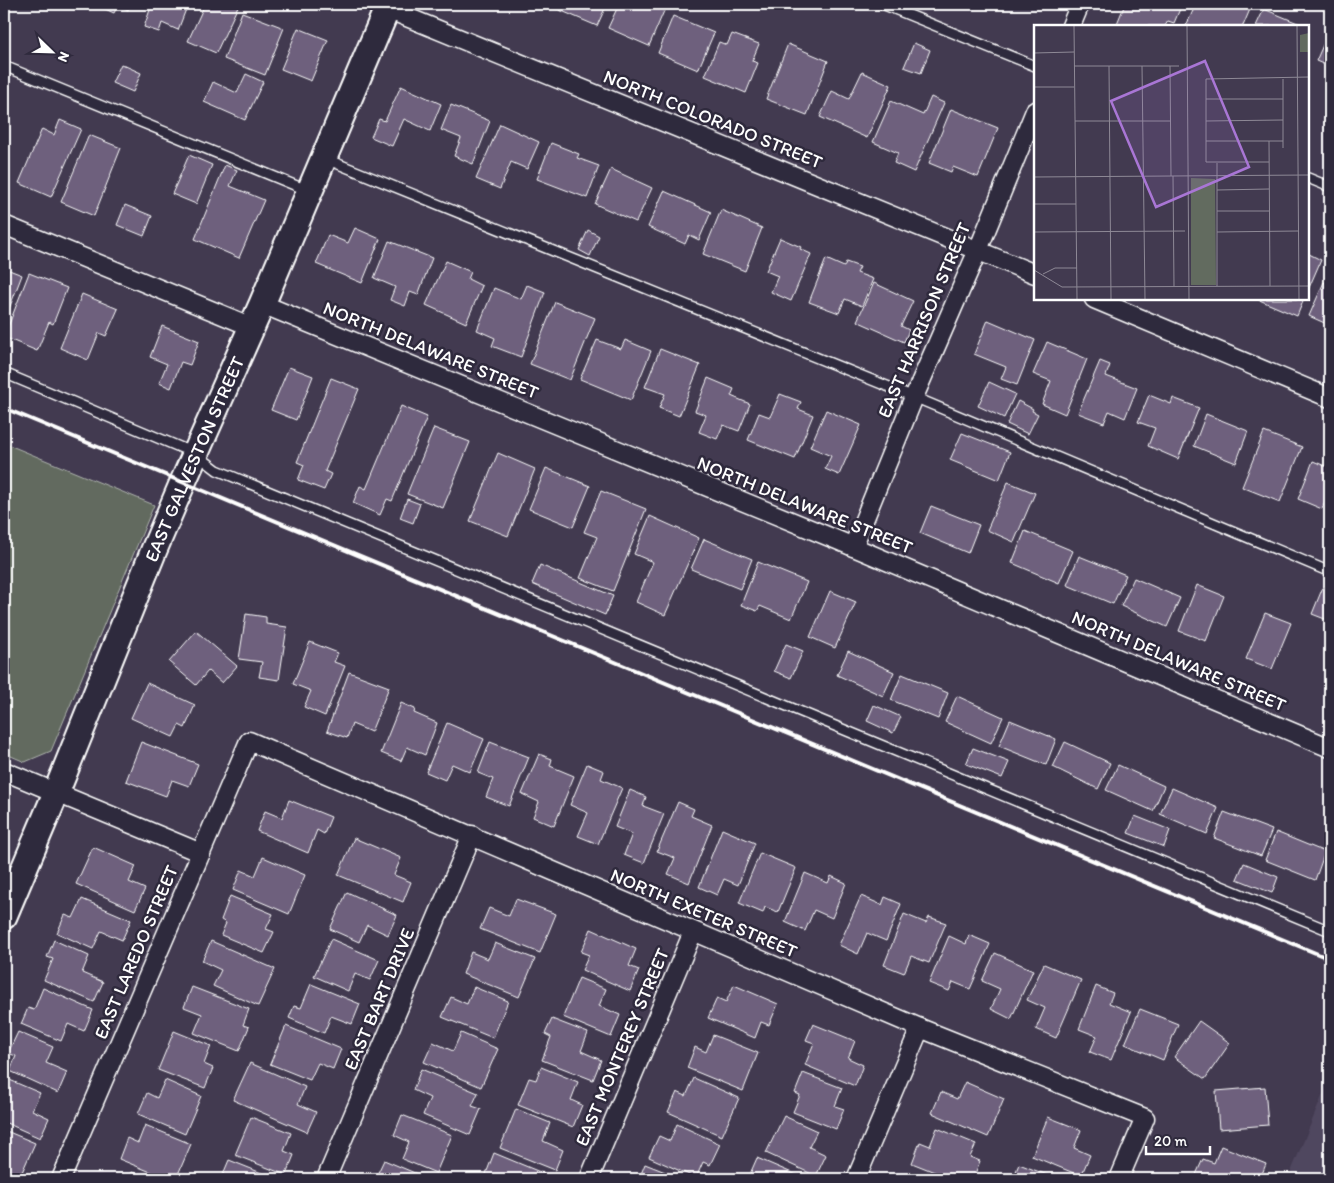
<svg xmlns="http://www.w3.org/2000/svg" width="1334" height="1183" viewBox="0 0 1334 1183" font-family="Itim,sans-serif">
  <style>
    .built { fill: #4f465e }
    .green { fill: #626b5f; stroke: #b0b5af }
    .building { fill: #6e617d; stroke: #fff }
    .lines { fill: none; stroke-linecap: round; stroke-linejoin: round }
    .lane-casing { stroke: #fff; stroke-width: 12 }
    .street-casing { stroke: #fff; stroke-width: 21 }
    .secondary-casing { stroke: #fff; stroke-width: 29 }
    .lane { stroke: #2f2a3d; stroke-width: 9 }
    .street { stroke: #2f2a3d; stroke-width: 18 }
    .secondary { stroke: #2f2a3d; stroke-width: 25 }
    .rail { stroke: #fff; stroke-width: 4 }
    .labels { text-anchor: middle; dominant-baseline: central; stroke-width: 5; stroke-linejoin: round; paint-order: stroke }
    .street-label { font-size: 19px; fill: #fff; stroke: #2f2a3d }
    .inset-road { fill: none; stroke: #8e8996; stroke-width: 1 }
    .view { fill: #a976d5; fill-opacity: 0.15; stroke: #a976d5; stroke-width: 2.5 }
    .inset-edge { fill: none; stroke: #fff; stroke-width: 2.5 }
  </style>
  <rect width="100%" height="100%" fill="#423a50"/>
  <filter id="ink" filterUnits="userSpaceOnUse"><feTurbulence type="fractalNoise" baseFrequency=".02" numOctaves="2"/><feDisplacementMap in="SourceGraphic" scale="10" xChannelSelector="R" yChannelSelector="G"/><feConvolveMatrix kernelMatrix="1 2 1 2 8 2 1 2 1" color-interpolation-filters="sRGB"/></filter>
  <g filter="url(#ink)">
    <polygon class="built" points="1330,1077 1330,1179 1288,1179"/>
    <polygon class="green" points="4,443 154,505 51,751 25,762 4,753"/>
    <g class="building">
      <polygon points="94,4 131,4 128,10 118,5 114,13"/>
      <polygon points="152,4 188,4 178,30 162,23 159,32 144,27"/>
      <polygon points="205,4 239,4 216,53 188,41"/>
      <polygon points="551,4 607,4 597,26 550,6"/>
      <polygon points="619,4 667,4 649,46 608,28"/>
      <polygon points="1125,4 1182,4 1174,23 1168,21 1165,26 1116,26"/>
      <polygon points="1196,4 1245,4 1251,7 1243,26 1186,26"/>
      <polygon points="1264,9 1305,26 1256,26"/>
      <polygon points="242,12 284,28 265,75 224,59"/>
      <polygon points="673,16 714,33 698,70 658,53"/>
      <polygon points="298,28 328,40 311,81 281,69"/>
      <polygon points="732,34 759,44 752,61 758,63 746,93 705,76 719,42 727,45"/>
      <polygon points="1327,36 1330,38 1330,67 1316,61"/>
      <polygon points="914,43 930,50 921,73 904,67"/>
      <polygon points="788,44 828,61 807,115 766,99"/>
      <polygon points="121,64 141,73 133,92 112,83"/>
      <polygon points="862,72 891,85 867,138 820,117 832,91 849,99"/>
      <polygon points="246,74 263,82 245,120 204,102 213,82 237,93"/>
      <polygon points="401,86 441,104 430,131 404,119 392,146 371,137 379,119 385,121"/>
      <polygon points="931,97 944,103 914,172 894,163 898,153 873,142 891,101 923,115"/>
      <polygon points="451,105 490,121 473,164 454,156 461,138 441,130"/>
      <polygon points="951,109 998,128 978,177 953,167 951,172 929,163"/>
      <polygon points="60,120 81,129 51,197 19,183 42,129 54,135"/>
      <polygon points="500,124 539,142 527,169 511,162 500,189 476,179"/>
      <polygon points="89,135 121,148 94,216 61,202"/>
      <polygon points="551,143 579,154 577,158 599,166 587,198 537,179"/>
      <polygon points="189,155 212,165 196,204 172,194"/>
      <polygon points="225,165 237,170 230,186 264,200 239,258 195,239"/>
      <polygon points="611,169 652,188 636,222 595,204"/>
      <polygon points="664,191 711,212 699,240 689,235 685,244 648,227"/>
      <polygon points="125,205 152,216 144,236 117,225"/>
      <polygon points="721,210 762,228 745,271 703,254"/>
      <polygon points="355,228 380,239 362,283 316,264 328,235 348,243"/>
      <polygon points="588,230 599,236 590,256 579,250"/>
      <polygon points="780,238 801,247 800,249 811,254 791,301 771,292 778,276 766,271"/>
      <polygon points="389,241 432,258 418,295 410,292 405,306 390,300 395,287 374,278"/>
      <polygon points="1309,254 1321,260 1308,290 1308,257"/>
      <polygon points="826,259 844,267 846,262 860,267 857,273 873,279 862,306 845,299 839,313 809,302"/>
      <polygon points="446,261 471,272 468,279 482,286 466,323 426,305"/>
      <polygon points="4,268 22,275 7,314 4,313"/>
      <polygon points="29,273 67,288 53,324 49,322 37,351 4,337"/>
      <polygon points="1324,282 1330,285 1330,335 1325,333 1329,325 1309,316"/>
      <polygon points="874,283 913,301 901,326 909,330 904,342 857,321"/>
      <polygon points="527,285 545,292 521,357 492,346 495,338 477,330 494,288 521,299"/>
      <polygon points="82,294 118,309 106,336 99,333 88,360 60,348"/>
      <polygon points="1257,299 1304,299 1297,316"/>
      <polygon points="555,302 595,318 570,380 530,364"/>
      <polygon points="988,320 1035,340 1017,385 1001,379 1006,367 974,354"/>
      <polygon points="162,326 199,341 190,365 181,362 171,388 159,383 167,364 150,357"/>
      <polygon points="597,340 621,349 625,340 651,351 631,400 580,379"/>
      <polygon points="1047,342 1087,359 1065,414 1042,404 1051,381 1033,374"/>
      <polygon points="660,349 700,365 679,416 659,408 665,394 645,387"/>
      <polygon points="1100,361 1110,365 1106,376 1137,388 1125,418 1109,411 1104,423 1078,413"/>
      <polygon points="289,367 313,376 296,420 271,410"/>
      <polygon points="331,378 359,389 325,471 331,474 324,490 298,480 304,465 297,462"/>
      <polygon points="708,378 734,389 731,396 750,404 739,431 723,425 717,439 699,432 706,415 695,411"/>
      <polygon points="989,382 1015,394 1004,418 978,406"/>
      <polygon points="780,394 801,402 798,409 813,415 795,459 748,440 759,413 770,417"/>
      <polygon points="1149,395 1171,404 1173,398 1199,408 1178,459 1148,446 1155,428 1138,422"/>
      <polygon points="1018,401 1033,409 1032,411 1038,414 1028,434 1007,424"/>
      <polygon points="401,406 427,417 392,501 387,499 380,515 353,503 360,486 366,489"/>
      <polygon points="826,410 861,425 839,475 825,469 831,456 810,447"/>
      <polygon points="1206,414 1248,431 1236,463 1194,446"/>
      <polygon points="434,428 470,442 443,508 407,494"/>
      <polygon points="1264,432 1302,447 1280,502 1242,487"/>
      <polygon points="962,433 1010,452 999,480 950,460"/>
      <polygon points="498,453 535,469 508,536 470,521"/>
      <polygon points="1313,461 1330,468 1330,502 1326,500 1322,509 1298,499"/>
      <polygon points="546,468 590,486 573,527 529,509"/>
      <polygon points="1008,482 1035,493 1014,542 987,530"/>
      <polygon points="601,491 646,509 613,591 580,578 597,537 584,532"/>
      <polygon points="407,499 420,504 413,523 400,518"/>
      <polygon points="931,506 979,525 968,553 920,533"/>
      <polygon points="650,516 699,538 665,615 636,602 653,562 634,554"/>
      <polygon points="1025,531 1073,551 1059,583 1012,563"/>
      <polygon points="704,539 752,559 740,589 691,569"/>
      <polygon points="1079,556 1126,575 1113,604 1067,585"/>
      <polygon points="758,562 807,582 791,619 760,606 757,611 741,605"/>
      <polygon points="540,565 613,596 605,615 532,584"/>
      <polygon points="1134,578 1180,598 1167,627 1121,606"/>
      <polygon points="1197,585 1224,596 1206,641 1179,631"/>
      <polygon points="1323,587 1330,590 1330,621 1312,614"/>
      <polygon points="830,591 856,602 835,648 810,637"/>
      <polygon points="1265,613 1291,623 1272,669 1246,659"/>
      <polygon points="246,614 266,617 266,624 287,627 279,680 259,677 262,662 239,659"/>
      <polygon points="196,631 237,666 222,683 208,671 196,685 169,662"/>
      <polygon points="310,642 338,653 334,662 345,666 325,716 304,707 311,691 293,684"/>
      <polygon points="786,644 803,651 791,678 774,671"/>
      <polygon points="848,651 894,672 883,696 837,675"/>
      <polygon points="349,672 389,687 371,732 352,724 347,738 327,731"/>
      <polygon points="902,674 948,693 938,719 891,700"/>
      <polygon points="147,683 195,705 185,728 179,725 173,737 131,718"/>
      <polygon points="957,696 1003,717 991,743 945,722"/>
      <polygon points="401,703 415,709 414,713 437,723 425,755 407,747 401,761 381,753"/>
      <polygon points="874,705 901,717 893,733 867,721"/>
      <polygon points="1010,720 1056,739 1046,765 999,746"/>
      <polygon points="447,723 484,739 470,772 452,764 445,780 426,772"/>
      <polygon points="141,742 198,764 189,786 172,780 166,796 126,781"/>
      <polygon points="490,742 529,757 509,806 486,797 493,779 478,773"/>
      <polygon points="1065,742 1110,763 1098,789 1053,767"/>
      <polygon points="973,748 1009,762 1002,778 966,764"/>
      <polygon points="539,754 552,759 550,766 574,776 554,826 533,817 539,802 522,794"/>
      <polygon points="587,764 604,771 601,779 622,788 598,844 578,836 588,813 570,805"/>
      <polygon points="1118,765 1164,786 1153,811 1106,790"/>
      <polygon points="1172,788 1218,808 1207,834 1160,814"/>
      <polygon points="630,790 646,797 643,806 664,814 644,863 624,855 632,834 615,827"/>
      <polygon points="289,800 331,817 324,834 317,830 308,853 257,831 265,811 282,818"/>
      <polygon points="678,802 694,809 691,816 712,825 689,883 668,874 675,858 657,851"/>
      <polygon points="1224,812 1272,830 1261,856 1214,838"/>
      <polygon points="1135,816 1170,830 1164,847 1128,833"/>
      <polygon points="722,829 755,843 738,885 724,879 717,895 699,887"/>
      <polygon points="1276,832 1325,852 1315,880 1265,860"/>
      <polygon points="354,838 401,858 394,875 411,882 403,902 338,875"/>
      <polygon points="93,847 136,866 129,882 145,889 135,910 76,884"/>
      <polygon points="760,853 796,868 778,912 765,907 763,913 739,903"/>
      <polygon points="263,857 305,875 289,914 233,890 241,870 255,876"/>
      <polygon points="1244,863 1278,877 1272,893 1237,879"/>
      <polygon points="805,873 828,883 831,876 846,883 832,918 814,910 805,931 785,922"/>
      <polygon points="347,892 397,915 388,935 367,925 359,942 330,929"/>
      <polygon points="230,896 273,914 266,929 274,932 264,953 221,935 226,923 221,920"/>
      <polygon points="861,896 882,905 885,897 901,904 886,941 867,933 858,954 839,945"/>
      <polygon points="82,899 131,920 122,940 101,931 93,949 57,933 65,915 73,918"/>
      <polygon points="516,899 556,914 540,953 480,929 489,908 509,916"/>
      <polygon points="904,914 926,923 929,917 946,923 929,963 911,956 904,973 884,965"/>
      <polygon points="591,929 636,949 629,966 639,970 630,991 582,970 589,955 581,952"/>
      <polygon points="969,935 990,944 970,989 953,982 949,991 929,983 949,936 966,944"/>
      <polygon points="331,939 379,960 370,980 355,974 348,991 314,976"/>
      <polygon points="54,940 89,956 82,973 103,982 94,1002 44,980 53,959 47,957"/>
      <polygon points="211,941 275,969 258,1006 213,986 221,970 202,961"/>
      <polygon points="495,943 535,959 519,997 463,974 471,952 488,959"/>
      <polygon points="995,953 1033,970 1011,1019 991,1009 1000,989 982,981"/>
      <polygon points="1044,964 1081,980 1056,1038 1036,1029 1045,1008 1027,1000"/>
      <polygon points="579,978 606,989 599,1006 620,1015 611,1037 563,1017"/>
      <polygon points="311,984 360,1004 352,1024 331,1016 324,1033 289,1018 294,1006 301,1008"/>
      <polygon points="734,985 778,1004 769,1025 761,1022 755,1038 708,1018 717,998 726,1002"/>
      <polygon points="1096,986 1113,993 1109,1003 1131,1012 1111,1060 1090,1052 1097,1036 1079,1029"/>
      <polygon points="192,987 249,1009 243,1025 249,1027 239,1051 194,1033 202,1014 184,1007"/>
      <polygon points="474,987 508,1001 493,1038 442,1017 451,997 467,1004"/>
      <polygon points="43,988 93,1010 84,1031 68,1024 61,1041 21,1024 28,1008 34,1010"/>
      <polygon points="1140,1009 1178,1024 1163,1060 1125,1044"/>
      <polygon points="552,1019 588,1033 581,1051 601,1060 593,1080 542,1060 551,1037 545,1034"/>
      <polygon points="1199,1021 1230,1043 1205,1079 1174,1057"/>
      <polygon points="813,1024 855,1041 848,1058 863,1065 855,1086 805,1065 814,1043 806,1040"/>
      <polygon points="286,1026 341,1049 333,1069 318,1063 310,1080 270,1064"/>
      <polygon points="174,1031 211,1046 204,1064 213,1068 205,1088 158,1070"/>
      <polygon points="18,1032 53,1047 46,1063 67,1072 58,1093 10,1071 16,1056 8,1053"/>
      <polygon points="461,1033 498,1049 481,1087 424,1062 433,1042 453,1051"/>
      <polygon points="713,1035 758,1053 743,1091 687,1068 695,1047 706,1052"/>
      <polygon points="250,1063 305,1087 298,1104 316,1112 307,1132 233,1100"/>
      <polygon points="541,1067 578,1082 571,1100 582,1105 573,1127 518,1105 529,1078 536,1080"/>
      <polygon points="421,1069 478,1093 472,1106 481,1109 470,1135 423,1115 430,1098 413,1090"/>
      <polygon points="803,1073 842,1088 835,1106 844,1109 836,1129 793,1112 800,1095 795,1093"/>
      <polygon points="5,1078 40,1093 32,1110 49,1118 40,1138 4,1122 4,1082"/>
      <polygon points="694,1078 739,1098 722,1136 668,1112 677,1092 686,1096"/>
      <polygon points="165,1080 201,1096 185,1134 138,1114 147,1093 157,1098"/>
      <polygon points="965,1082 1004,1099 988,1137 932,1113 941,1092 957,1099"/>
      <polygon points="1265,1087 1268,1125 1219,1129 1216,1091"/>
      <polygon points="516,1109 550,1123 543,1141 563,1150 555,1170 500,1148"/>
      <polygon points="402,1115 452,1135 436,1173 402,1159 409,1142 394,1135"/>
      <polygon points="784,1116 817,1131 809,1147 826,1155 816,1176 766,1153"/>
      <polygon points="251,1117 291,1133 284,1151 294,1155 286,1175 235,1155"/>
      <polygon points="1048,1117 1081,1130 1074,1148 1090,1155 1081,1176 1032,1156"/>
      <polygon points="677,1124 720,1144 710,1165 703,1162 696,1178 649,1157 659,1136 670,1141"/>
      <polygon points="145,1125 191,1144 176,1179 168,1179 119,1159 127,1138 138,1143"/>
      <polygon points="937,1128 976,1144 970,1157 980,1161 973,1179 952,1179 912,1163 920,1142 930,1146"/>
      <polygon points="4,1130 35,1143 19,1179 13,1179 4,1175"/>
      <polygon points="1221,1146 1266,1164 1260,1179 1194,1179 1203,1159 1214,1163"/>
      <polygon points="494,1153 552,1177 551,1179 484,1179"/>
      <polygon points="757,1158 799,1176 797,1179 756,1179 757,1177 750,1174"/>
      <polygon points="229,1160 264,1174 262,1179 221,1179"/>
      <polygon points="384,1160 429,1179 375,1179"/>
      <polygon points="645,1164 683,1179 639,1179"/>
      <polygon points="1019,1164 1055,1178 1055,1179 1013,1179"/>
      <polygon points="132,1172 148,1179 129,1179"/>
    </g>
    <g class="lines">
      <defs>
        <g id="lane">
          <polyline points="882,4 1035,66"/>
          <polyline points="4,66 309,191"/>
          <polyline points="326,159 914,397 1330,572"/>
          <polyline points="1308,178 1330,187"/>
          <polyline points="4,373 196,454 217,470 1330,931"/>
        </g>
        <g id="street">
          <polyline points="375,4 1035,274"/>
          <polyline points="1071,26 1080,4"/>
          <polyline points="4,225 252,327"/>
          <polyline points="1094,299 1330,398"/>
          <polyline points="262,304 837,540 1330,748"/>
          <polyline points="853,547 914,397 978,250 1035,111"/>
          <polyline points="4,771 201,853"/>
          <polyline points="61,1179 249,741 920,1028 1145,1118 1119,1179"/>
          <polyline points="326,1179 472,835"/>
          <polyline points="589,1179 693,932"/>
          <polyline points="856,1179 920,1028"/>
        </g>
        <g id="secondary">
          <path id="s1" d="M4,916l52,-123 98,-243 29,-68 79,-178 127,-300"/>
        </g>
      </defs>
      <use href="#lane" class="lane-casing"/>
      <use href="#street" class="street-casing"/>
      <use href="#secondary" class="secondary-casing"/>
      <use href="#lane" class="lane"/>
      <use href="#street" class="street"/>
      <use href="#secondary" class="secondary"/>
      <polyline class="rail" points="4,408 1330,959"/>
    </g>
  </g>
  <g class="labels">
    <g class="street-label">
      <text transform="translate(713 119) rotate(22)">NORTH COLORADO STREET</text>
      <text transform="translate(924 320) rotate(-67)">EAST HARRISON STREET</text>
      <text transform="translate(431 350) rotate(22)">NORTH DELAWARE STREET</text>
      <text stroke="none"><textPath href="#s1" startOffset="495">EAST GALVESTON STREET</textPath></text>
      <text transform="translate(805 505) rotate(22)">NORTH DELAWARE STREET</text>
      <text transform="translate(1179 661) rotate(23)">NORTH DELAWARE STREET</text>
      <text transform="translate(704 913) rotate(23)">NORTH EXETER STREET</text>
      <text transform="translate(136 952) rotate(-67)">EAST LAREDO STREET</text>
      <text transform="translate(379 999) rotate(-67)">EAST BART DRIVE</text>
      <text transform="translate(622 1047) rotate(-67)">EAST MONTEREY STREET</text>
    </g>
  </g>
  <g transform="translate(1034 25)">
    <rect width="275" height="275" fill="#423a50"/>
    <path d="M275,8v19h-9v-17zM157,153l24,1 1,106h-25z" fill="#626b5f"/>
    <path class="inset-road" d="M40,1l3,273M153,1l2,273M263,1l2,273M0,28l40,-1M40,41h105M75,41l2,233M108,41l3,233M136,41l1,110M249,54v69M0,62h40M172,74h77M41,96h95M172,96l77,-1M172,116h77M235,116l1,145M235,137h-63v-83l103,-2M183,138v123M139,151l1,111M0,152l275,-2M183,165l52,-1M0,179h42M183,186h52M0,207l151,-1M183,207l81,-1M0,245l28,17 247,-1M9,249l12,-6h22"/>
    <path class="view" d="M171,36l44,106 -93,40 -45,-106z"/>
    <rect width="275" height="275" class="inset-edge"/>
  </g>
  <rect width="1334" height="1183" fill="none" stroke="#2f2a3d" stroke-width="20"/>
  <rect x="10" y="10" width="1314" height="1163" fill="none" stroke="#fff" stroke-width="2" filter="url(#ink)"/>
  <g transform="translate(52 52) rotate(113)" stroke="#2f2a3d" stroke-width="4" paint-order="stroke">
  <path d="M0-4L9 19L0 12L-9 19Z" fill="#ffffff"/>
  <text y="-8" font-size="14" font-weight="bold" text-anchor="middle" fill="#ffffff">N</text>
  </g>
  <path d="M1146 1146v8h64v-8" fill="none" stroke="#ffffff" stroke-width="2.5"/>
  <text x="1154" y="1146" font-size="15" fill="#ffffff" stroke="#2f2a3d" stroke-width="4" paint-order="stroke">20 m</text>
</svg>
